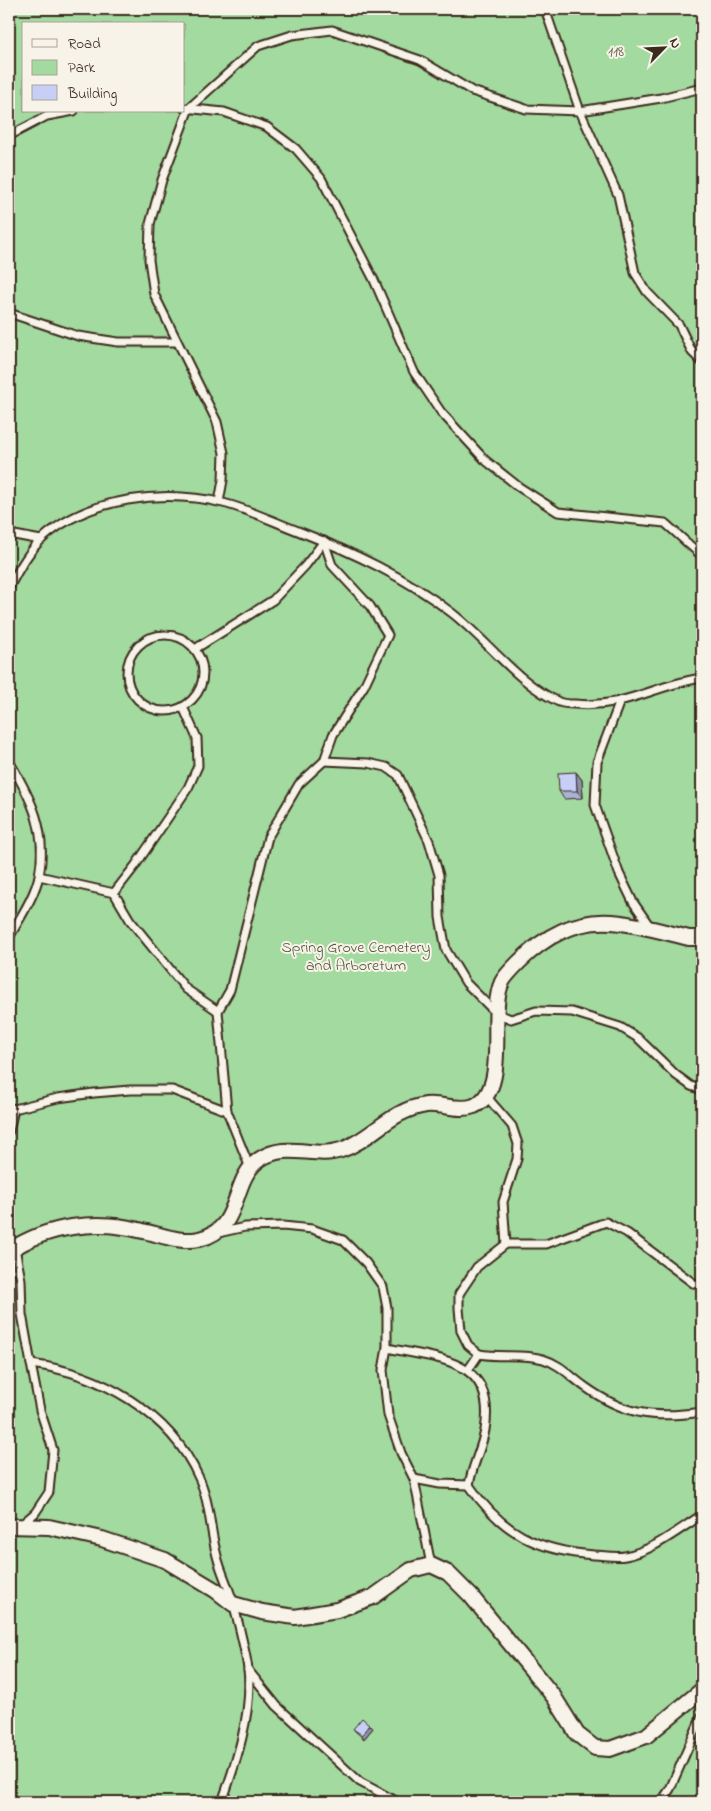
<svg xmlns="http://www.w3.org/2000/svg" width="711" height="1811" viewBox="0 0 711 1811" font-family="'Indie Flower',sans-serif">
  <style>
    .green { fill: #a3da9f; stroke: #6f825e; fill-rule: evenodd }
    .lines { fill: none; stroke-linecap: round; stroke-linejoin: round }
    .service-casing { stroke: #3b2a1e; stroke-width: 11 }
    .minor-casing { stroke: #3b2a1e; stroke-width: 18 }
    .service { stroke: #f7f3e8; stroke-width: 7 }
    .minor { stroke: #f7f3e8; stroke-width: 14 }
    .wall { fill: #abb2d4; stroke: #3b2a1e }
    .shaded-wall { fill: #8b91ad; stroke: #3b2a1e }
    .building { fill: #c7cff7; stroke: #3b2a1e }
    .labels { text-anchor: middle; dominant-baseline: central; stroke-width: 4; stroke-linejoin: round; paint-order: stroke }
    .park-label { font-size: 16px; fill: #55563e; stroke: #f7f3e8 }
  </style>
  <rect width="100%" height="100%" fill="#edeceb"/>
  <filter id="ink" filterUnits="userSpaceOnUse"><feTurbulence type="fractalNoise" baseFrequency=".02" numOctaves="2"/><feDisplacementMap in="SourceGraphic" scale="10" xChannelSelector="R" yChannelSelector="G"/><feConvolveMatrix kernelMatrix="1 2 1 2 8 2 1 2 1" color-interpolation-filters="sRGB"/></filter>
  <g filter="url(#ink)">
    <path class="green" d="M9,9h693v1793h-693zM24,24h160v87h-160z"/>
    <g class="lines">
      <defs>
        <g id="service">
          <polyline points="545,9 580,111 618,195 635,273 647,292 679,325 692,352 702,362"/>
          <polyline points="184,108 224,112 267,127 296,149 321,178 374,280 414,372 441,412 485,460 519,487 558,512 665,523 702,556"/>
          <polyline points="9,136 47,116 74,111"/>
          <polyline points="9,313 78,336 118,342 177,342"/>
          <polyline points="219,502 223,480 224,453 217,422 154,294 149,260 150,224 162,180 189,108 258,46 292,35 332,30 420,60 472,91 526,109 580,111 661,98 702,88"/>
          <polyline points="9,534 41,540"/>
          <path d="M9,588c8,-16 20,-37 33,-49 46,-42 122,-50 181,-36 25,6 51,19 75,28 54,21 108,46 154,82 36,28 65,70 107,89 5,2 11,2 16,2 49,5 82,-20 127,-26"/>
          <circle cx="165" cy="673" r="38"/>
          <polyline points="195,649 273,600 306,565 324,541"/>
          <polyline points="620,701 597,762 595,805 619,873 633,902 651,928"/>
          <path d="M9,761c22,37 39,70 30,115 -5,22 -20,43 -30,62"/>
          <polyline points="324,761 368,763 386,767 398,775 429,841 439,875 440,917 446,950 466,983 496,1013 511,1019 536,1011 572,1012 620,1027 638,1038 676,1075 691,1086 702,1090"/>
          <polyline points="39,876 114,893 130,920 186,989 218,1011"/>
          <polyline points="114,893 135,866 188,788 198,766 197,738 183,707"/>
          <polyline points="486,1096 512,1126 518,1144 517,1159 503,1202 506,1244"/>
          <polyline points="9,1107 14,1109 58,1098 94,1093 130,1090 172,1090 227,1111"/>
          <polyline points="9,1131 14,1109"/>
          <polyline points="250,1168 227,1111 218,1011 230,990 268,837 299,784 324,761 333,735 364,686 388,635 370,606 332,565 324,541"/>
          <polyline points="218,1233 245,1227 283,1226 312,1229 343,1240 366,1263 383,1287 387,1308 387,1348 383,1370 388,1415 401,1453 414,1479 431,1565"/>
          <polyline points="15,1248 21,1280 22,1314 31,1364 40,1410 53,1450 49,1492 35,1513 21,1525"/>
          <path d="M387,1348c51,11 110,10 98,82 -3,18 -13,36 -16,55 32,47 68,66 125,70 9,0 21,3 31,1 28,-5 53,-26 77,-41"/>
          <path d="M479,1354c21,4 43,-1 64,5 17,5 27,17 41,27 40,29 70,33 118,26"/>
          <path d="M31,1364c68,9 139,48 168,114 11,24 11,52 18,78 4,17 13,33 17,50 5,20 11,42 14,63 5,43 -12,94 -26,133"/>
          <polyline points="468,1370 479,1354 468,1345 461,1331 459,1308 459,1294 477,1267 506,1244 546,1244 606,1222 627,1233 693,1283 702,1285"/>
          <polyline points="414,1479 440,1484 469,1485"/>
          <polyline points="248,1670 277,1706 360,1782 398,1802"/>
          <polyline points="661,1802 670,1789 702,1716"/>
        </g>
        <g id="minor">
          <path d="M9,1251c39,-26 89,-32 134,-20 19,4 37,12 56,8 45,-10 30,-59 61,-80 27,-18 54,0 81,-9 30,-10 49,-40 85,-45 15,-2 33,7 48,1 37,-17 13,-92 28,-124 3,-6 11,-14 17,-20 25,-25 55,-43 93,-40 26,2 52,10 77,16h13"/>
          <polyline points="9,1526 49,1527 102,1539 165,1560 215,1590 233,1604 262,1612 295,1617 337,1610 373,1597 411,1570 431,1565 448,1573 471,1596 554,1697 577,1734 595,1748 610,1749 646,1736 702,1690"/>
        </g>
      </defs>
      <use href="#service" class="service-casing"/>
      <use href="#minor" class="minor-casing"/>
      <use href="#service" class="service"/>
      <use href="#minor" class="minor"/>
    </g>
    <g class="wall">
      <polygon points="576,772 582,780 583,798 564,799 559,791"/>
      <polygon points="370,1725 373,1728 364,1739 356,1732 353,1729"/>
    </g>
    <g class="shaded-wall">
      <polygon points="576,772 582,780 583,798 577,791"/>
      <polygon points="9,1287 12,1292 10,1299 9,1298"/>
      <polygon points="370,1725 373,1728 364,1739 362,1735"/>
    </g>
    <g class="building">
      <polygon points="576,772 577,791 559,791 558,773"/>
      <polygon points="362,1718 370,1725 362,1735 353,1729"/>
    </g>
  </g>
  <g class="labels">
    <g class="park-label">
      <text x="616" y="52">118</text>
      <text x="356" y="948">Spring Grove Cemetery<tspan x="356" dy="18">and Arboretum</tspan></text>
    </g>
  </g>
  <rect width="711" height="1811" fill="none" stroke="#f7f3e8" stroke-width="30"/>
  <rect x="15" y="15" width="681" height="1781" fill="none" stroke="#3b2a1e" stroke-width="2" filter="url(#ink)"/>
  <rect x="22" y="22" width="162" height="90" fill="#f7f3e8" stroke="#aca397"/>
  <rect x="32" y="39" width="25" height="8" fill="#f7f3e8" stroke="#aca397"/>
  <text x="68" y="48" font-size="15" fill="#3b2a1e">Road</text>
  <rect x="32" y="60" width="25" height="15" fill="#a3da9f" stroke="#aca397"/>
  <text x="68" y="72" font-size="15" fill="#3b2a1e">Park</text>
  <rect x="32" y="85" width="25" height="15" fill="#c7cff7" stroke="#aca397"/>
  <text x="68" y="98" font-size="15" fill="#3b2a1e">Building</text>
  <g transform="translate(664 48) rotate(66)" stroke="#f7f3e8" stroke-width="4" paint-order="stroke">
  <path d="M0-4L9 19L0 12L-9 19Z" fill="#3b2a1e"/>
  <text y="-8" font-size="14" font-weight="bold" text-anchor="middle" fill="#3b2a1e">N</text>
  </g>
</svg>
